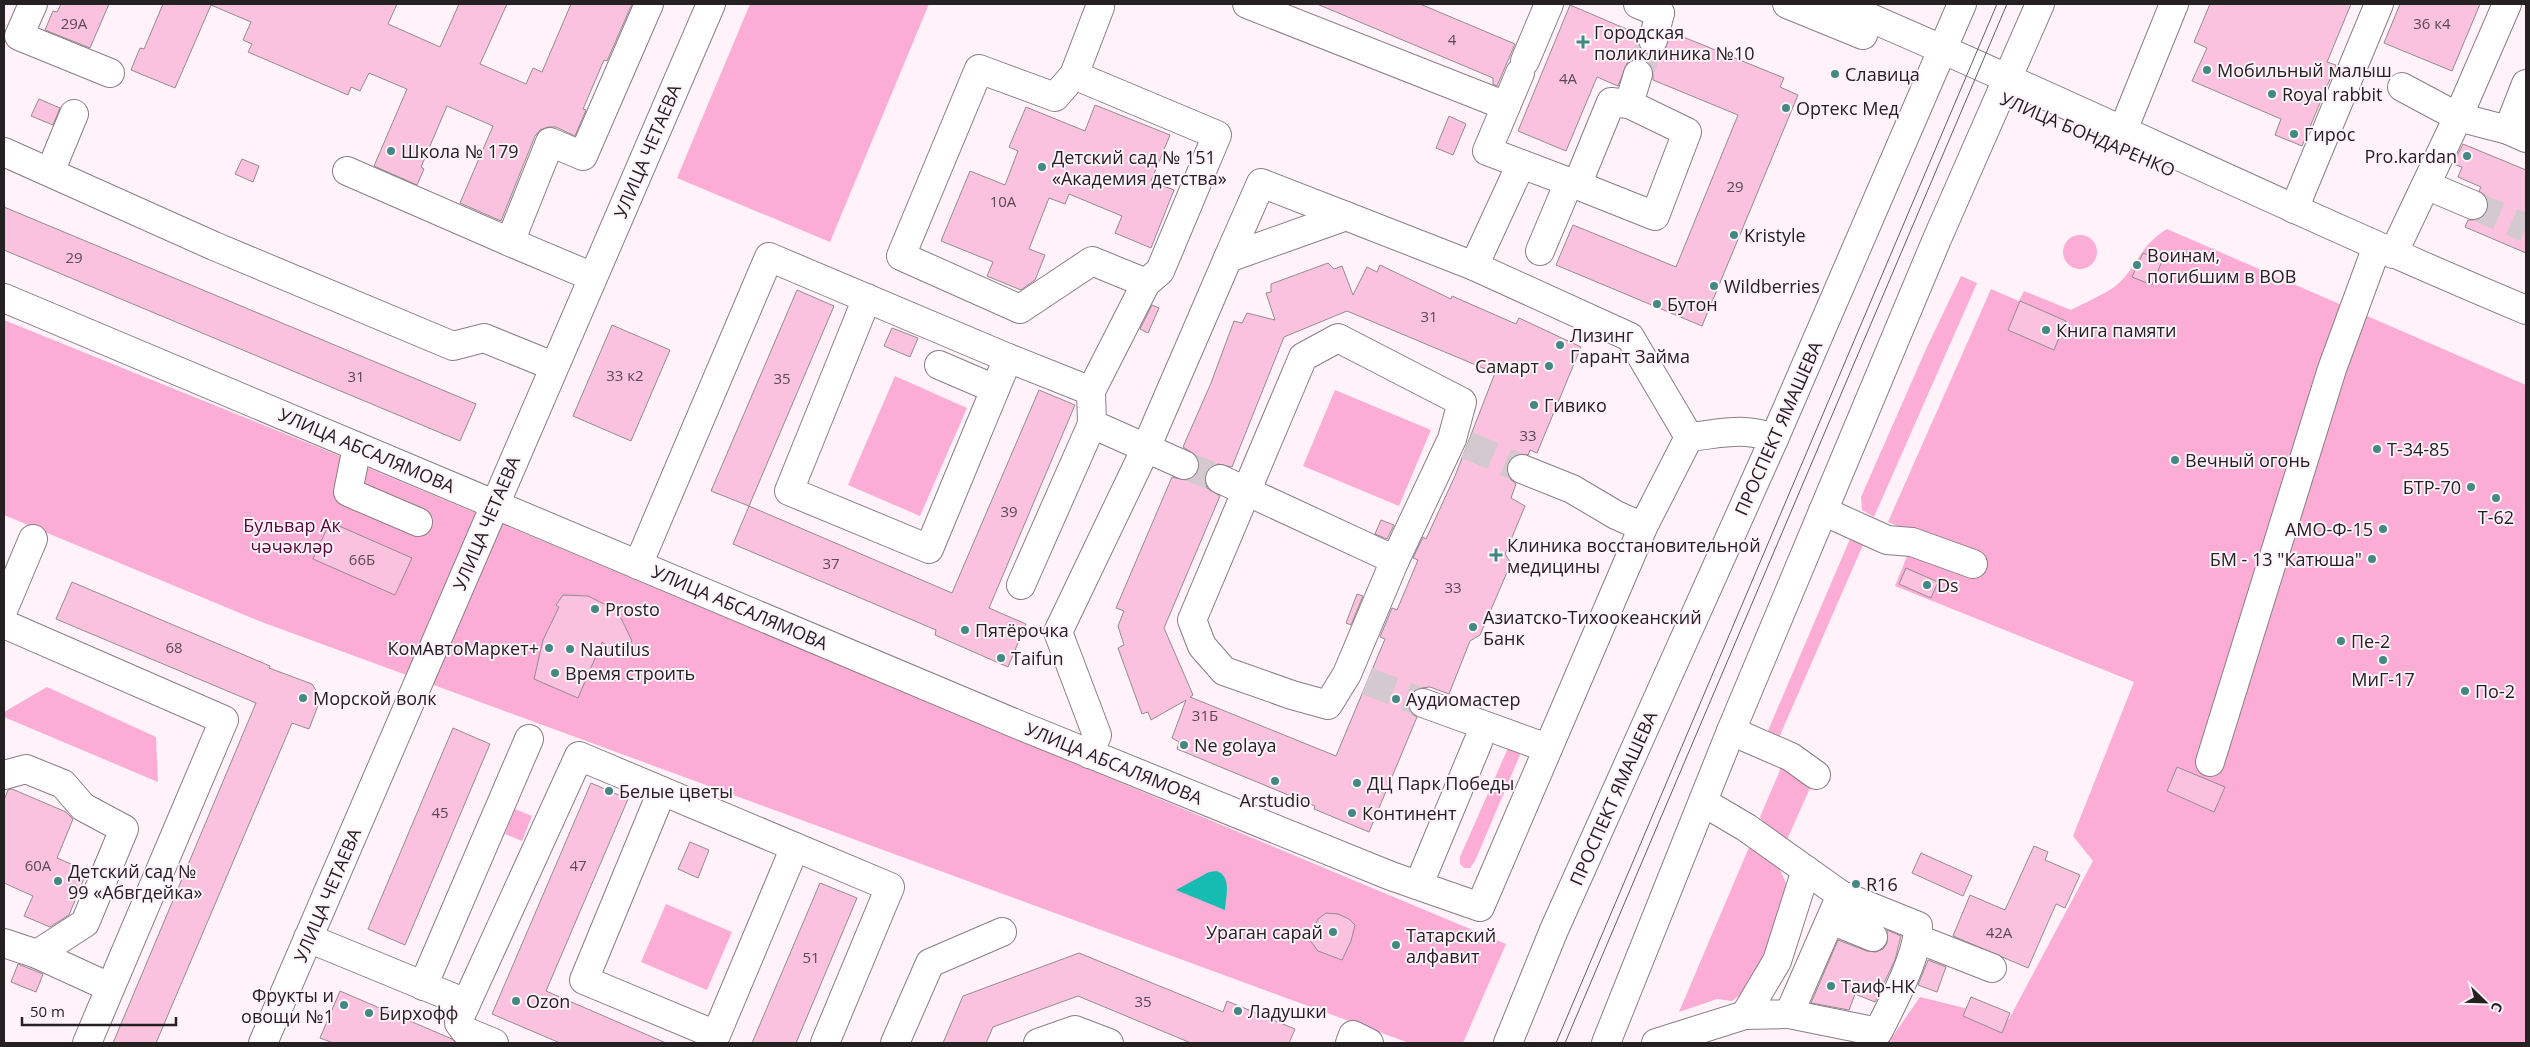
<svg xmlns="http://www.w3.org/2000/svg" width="2530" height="1047" viewBox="0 0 2530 1047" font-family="'Open Sans',sans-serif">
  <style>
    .green { fill: #fbadd6 }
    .water { fill: #16bbb1 }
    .building { fill: #fac2de; stroke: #958b90; fill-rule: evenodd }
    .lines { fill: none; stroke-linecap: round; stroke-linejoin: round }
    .minor-tunnel { stroke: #d3c9ce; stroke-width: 28; stroke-dasharray: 28 14; stroke-linecap: butt }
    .minor-casing { stroke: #897e83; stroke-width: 30 }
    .major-casing { stroke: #897e83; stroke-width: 30 }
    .minor { stroke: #fff; stroke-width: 28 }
    .major { stroke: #fff; stroke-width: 28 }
    .tram { stroke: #666063; stroke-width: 1 }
    .poi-dot { fill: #428983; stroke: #fff3f9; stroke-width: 2 }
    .labels { text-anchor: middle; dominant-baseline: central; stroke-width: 4; stroke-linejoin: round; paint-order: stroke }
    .number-label { font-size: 15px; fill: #5a4952 }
    .poi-label { font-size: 18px; fill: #252123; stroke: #fff3f9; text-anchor: start }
    .street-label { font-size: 18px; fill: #252123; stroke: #fff3f9 }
    .park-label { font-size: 18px; fill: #56063b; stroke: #fff3f9 }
  </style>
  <rect width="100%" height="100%" fill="#fff3f9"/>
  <g class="green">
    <polygon points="750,4 929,4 830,242 677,178"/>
    <path d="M2167,229l359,156v658h-638l32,-46 89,22 84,-158 -20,-25 61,-154 -239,-96 21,-52 -28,-12 103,-233 28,12 5,-10 47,19c13,-7 40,-18 50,-29 20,-21 18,-34 46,-52z"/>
    <circle cx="2080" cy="252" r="17"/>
    <polygon points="1961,276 1977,283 1874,517 1862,510 1861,497 1927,347"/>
    <polygon points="4,320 330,452 1506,944 1463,1043 1409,1043 259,621 4,515"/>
    <polygon points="895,376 967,408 920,516 848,485"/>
    <polygon points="1335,390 1431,430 1399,506 1303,466"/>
    <polygon points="1853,532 1866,538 1778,740 1767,733"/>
    <polygon points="47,687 156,737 158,782 4,717 4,712"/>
    <polygon points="1508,748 1519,752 1520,755 1475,861 1470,868 1464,868 1460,864 1460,857"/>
    <polygon points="1784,761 1815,777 1786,842 1764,824 1760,817"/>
    <polygon points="515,809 532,816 522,841 505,834"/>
    <polygon points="1750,845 1778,865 1792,897 1753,986 1732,1001 1717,999 1679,1012"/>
    <polygon points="666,904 732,932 707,990 641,962"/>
  </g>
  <path class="water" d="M1217,871c15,6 9,26 8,39l-49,-20 33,-18z"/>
  <g class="building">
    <polygon points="61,4 109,4 90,48 45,30 53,11 57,12"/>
    <polygon points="163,4 397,4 388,24 440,47 459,4 507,4 480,64 526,84 533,68 542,72 571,4 632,4 607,61 604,60 583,109 586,110 575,136 556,127 548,127 540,130 535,136 501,221 460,203 493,126 447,106 421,167 424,169 417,185 374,166 407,89 369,73 360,91 351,87 348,95 248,52 252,44 243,40 251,22 211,5 175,88 131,70 140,48 144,49"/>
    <polygon points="1317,4 1420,4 1515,44 1497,86 1493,84 1493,78"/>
    <polygon points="2210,4 2351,4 2327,62 2336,65 2302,146 2275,135 2281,119 2192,81 2207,48 2194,42"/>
    <polygon points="2400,4 2480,4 2452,71 2384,43"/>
    <polygon points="1570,5 1638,34 1638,45 1642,51 1649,55 1657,55 1664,51 1671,32 1784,78 1780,87 1798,95 1702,326 1556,265 1573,225 1676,267 1738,115 1653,80 1653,71 1650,64 1643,59 1635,59 1627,63 1618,86 1597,77 1566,151 1518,131"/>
    <polygon points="39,99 60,108 53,125 31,116"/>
    <polygon points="1095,105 1170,135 1151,181 1174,190 1151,248 1115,233 1122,216 1069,194 1065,204 1049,198 1029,249 1045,255 1035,280 1021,290 987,276 993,262 941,241 970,171 1005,185 1018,151 1009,147 1026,107 1085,131"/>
    <polygon points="1449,116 1466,124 1453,155 1436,148"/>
    <polygon points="2463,144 2526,170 2526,253 2465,227 2468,220 2475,220 2483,217 2488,211 2488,204 2486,196 2479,191 2481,187 2458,177 2462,167 2453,164"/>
    <polygon points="242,159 259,166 253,182 235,174"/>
    <polygon points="4,207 476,404 460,441 4,250"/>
    <polygon points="2143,253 2162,261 2152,285 2132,277"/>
    <path d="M1328,263l6,6 8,-3 11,29 14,-28 10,5 3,-7 71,34 1,-3 64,28 3,-6 62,29 -44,106 -7,-3 -2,5 -8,-1 -7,2 -6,8v8l2,6 7,6 -5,14 14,8 -20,48 6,9 -31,72 -10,6 -21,53 -19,-7 -9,1 -8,3 -4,6 -1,9 3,7 6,4 -48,115 -55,-23 1,-3 -138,-57 2,-7 -7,-4 14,-38 -35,20 -3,-8 -6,2 -24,-66 6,-3 -6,-19 6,-15 -8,-3 56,-131 14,3 8,-3 4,-6 1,-8 -2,-7 -14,-9 28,-64 23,-62 8,2 5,-10 28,7 -9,-27 5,-1v-8zM1347,311l148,62 -40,103 -29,63 -3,-2 -10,21 5,2 -21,50 -5,-2 -12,29 5,2 -49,117 -146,-59 3,-2 -29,-67 56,-132 -13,-8 -3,-8 2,-8 5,-5 7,-3 14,3 52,-130z"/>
    <polygon points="797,290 834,306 749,506 711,491"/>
    <polygon points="2020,301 2066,321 2054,350 2008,330"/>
    <polygon points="1152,305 1159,308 1148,333 1140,329"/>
    <polygon points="612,325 670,350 631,441 573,416"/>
    <polygon points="892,328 918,338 910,357 884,346"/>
    <polygon points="1039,390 1075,405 989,608 1026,624 1008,667 935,635 936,630 733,544 749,506 952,593"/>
    <polygon points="1381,520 1394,525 1387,539 1375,534"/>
    <polygon points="330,522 412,558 395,595 313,559"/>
    <polygon points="1906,568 1938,582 1931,598 1899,584"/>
    <polygon points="72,582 270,666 269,668 312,684 321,698 309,729 292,723 156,1043 113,1043 256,703 56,619"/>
    <polygon points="1357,594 1363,596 1351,625 1346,623"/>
    <polygon points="563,595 588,596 614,609 622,620 632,641 620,656 602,642 578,698 534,679 543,640 559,607 556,605"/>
    <polygon points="453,728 490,744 405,945 368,929"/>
    <polygon points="2177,767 2225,787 2214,812 2167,791"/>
    <polygon points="591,783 628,799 546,991 666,1043 560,1043 492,1014"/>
    <polygon points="12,789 66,812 73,819 57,858 87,871 69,915 50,927 24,916 33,896 4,883 4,800 8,790"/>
    <polygon points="690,842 709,850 698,878 678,869"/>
    <polygon points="2034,846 2048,852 2045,860 2080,875 2065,908 2056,904 2028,968 1953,936 1970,895 2005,910"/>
    <polygon points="1921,853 1972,876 1963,896 1912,873"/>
    <polygon points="820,883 857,898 796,1043 752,1043"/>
    <polygon points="1326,913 1338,914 1349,919 1355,925 1351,941 1342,960 1318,951 1309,939 1318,919"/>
    <polygon points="1887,930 1901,936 1895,960 1875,1002 1855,994 1849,1010 1811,1003 1838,940 1867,951 1876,952 1883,949 1887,943"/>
    <polygon points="1079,953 1223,1012 1227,1001 1295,1029 1289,1043 1191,1043 1078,996 993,1027 986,1043 943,1043 963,996"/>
    <polygon points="1928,960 1946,967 1937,992 1918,985"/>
    <polygon points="18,964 43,974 36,992 11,982"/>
    <polygon points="340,991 452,1039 456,1043 333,1043 320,1038"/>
    <polygon points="1971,997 2010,1013 2002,1033 1963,1016"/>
  </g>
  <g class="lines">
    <g class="minor-tunnel">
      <polyline points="1638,74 1653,40"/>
      <polyline points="2473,205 2526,228"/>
      <polyline points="1467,445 1522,469"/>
      <polyline points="1184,465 1220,479"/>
      <polyline points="1367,681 1423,703"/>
    </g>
    <defs>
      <g id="minor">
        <polyline points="33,4 19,36 110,73"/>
        <polyline points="1247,4 1506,106"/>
        <polyline points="1638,4 1660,13 1653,4"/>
        <polyline points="1787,4 1863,35"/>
        <path d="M1838,4c231,98 456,209 688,306"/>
        <polyline points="1653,40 1660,13"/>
        <polyline points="1525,61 1549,4"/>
        <polyline points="1520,73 1487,151 1569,182 1577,185 1611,102 1629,104 1687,132 1655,216 1577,185"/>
        <polyline points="1074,75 1100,7"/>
        <polyline points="2402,87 2458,117 2507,4"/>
        <polyline points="1629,104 1638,74"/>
        <polyline points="2123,130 2174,4"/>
        <polyline points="2508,130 2526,84"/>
        <polyline points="4,152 214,246 453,346 484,338 553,366"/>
        <polyline points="347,171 510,242"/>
        <polyline points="50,172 74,114"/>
        <polyline points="2426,185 2473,205"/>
        <polyline points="2294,209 2379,4"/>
        <polyline points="1540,251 1569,182"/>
        <polyline points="2393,254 2458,117 2508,130 2526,138"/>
        <polyline points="1228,258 1261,183 1346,216"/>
        <polyline points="1474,266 1521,164"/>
        <polyline points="593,277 510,242 550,142 583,156 649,4"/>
        <polyline points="4,298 1019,725 1391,876 1480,907 1643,527"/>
        <polygon points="1338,338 1462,402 1452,439 1395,560 1347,674 1328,705 1292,695 1224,671 1202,646 1192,620 1303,357"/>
        <polyline points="1008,358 1091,391 1092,424 1184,465"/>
        <polyline points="939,365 995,389"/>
        <polyline points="1091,391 1146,283 1160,271 1217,135 1074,75 1055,97 979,69 901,256 1020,309 1092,261 1146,283"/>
        <polyline points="357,447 348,492 418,522"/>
        <polyline points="1522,469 1572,489 1616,515 1643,527 1689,437"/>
        <polyline points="1220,479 1395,560"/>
        <polyline points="1823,511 1887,540 1912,542 1973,564"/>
        <polyline points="638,565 769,257 1008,358 929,549 789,491 867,298"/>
        <polyline points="1021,585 1092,424"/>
        <polyline points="4,608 33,539"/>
        <polyline points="4,624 224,720 87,1043"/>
        <polyline points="1423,703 1547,748"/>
        <polyline points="1731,731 1791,757 1816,775"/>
        <path d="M1089,754l8,-19 -39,-103 88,-184 82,-190 118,-42 128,50 156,71 59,100c30,-3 57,-11 85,2"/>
        <polyline points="2210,762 2332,369 2376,249"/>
        <polyline points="4,775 26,769 63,784 83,807 124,829 85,923 37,954"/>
        <polyline points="662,791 584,980 716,1035 795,847"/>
        <polyline points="1419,884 1478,742"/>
        <polyline points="1831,920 1873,937"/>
        <polyline points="308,938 466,1003"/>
        <polyline points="1918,939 1992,968"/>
        <polyline points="4,943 37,954 109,987"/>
        <polyline points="423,986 529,739"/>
        <path d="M1789,1014l89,18c13,-26 41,-78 40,-106l-77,-31"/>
        <polyline points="1745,1015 1777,961 1806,870"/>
        <polyline points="263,1043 711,4"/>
        <polyline points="494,1043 465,1031 459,1023 460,1017 579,756 890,887 825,1043"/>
        <polyline points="895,1043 930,963 1002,932"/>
        <polyline points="1038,1043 1075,1030 1109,1043"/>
        <polyline points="1350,1043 1353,1035 1369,1043"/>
        <polyline points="1656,1043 1745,1015 1789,1014 1841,895 1747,828 1703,802"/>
      </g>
      <g id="major">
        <polyline points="1508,1043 1554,930 1774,439 1962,4"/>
        <polyline points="1606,1043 1731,731 1937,239 2040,4"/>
      </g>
    </defs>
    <use href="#minor" class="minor-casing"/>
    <use href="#major" class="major-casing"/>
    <use href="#minor" class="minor"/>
    <use href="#major" class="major"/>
    <g class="tram">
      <polyline points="1556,1043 1997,4"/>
      <polyline points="1565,1043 2007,4"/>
    </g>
  </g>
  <g class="poi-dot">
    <path d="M1580.5 34.5h5v5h5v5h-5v5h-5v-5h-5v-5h5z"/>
    <circle cx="2207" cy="70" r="5"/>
    <circle cx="1835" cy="74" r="5"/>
    <circle cx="2272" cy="94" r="5"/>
    <circle cx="1786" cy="108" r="5"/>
    <circle cx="2294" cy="134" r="5"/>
    <circle cx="391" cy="151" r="5"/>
    <circle cx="2467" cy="156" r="5"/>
    <circle cx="1042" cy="167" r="5"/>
    <circle cx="1734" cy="235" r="5"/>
    <circle cx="2137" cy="265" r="5"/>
    <circle cx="1714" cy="286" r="5"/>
    <circle cx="1657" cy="304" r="5"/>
    <circle cx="2046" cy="330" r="5"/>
    <circle cx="1560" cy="345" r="5"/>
    <circle cx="1549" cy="366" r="5"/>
    <circle cx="1534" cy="405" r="5"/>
    <circle cx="2377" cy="449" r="5"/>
    <circle cx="2175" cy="460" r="5"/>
    <circle cx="2471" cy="487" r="5"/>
    <circle cx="2496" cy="498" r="5"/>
    <circle cx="2383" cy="529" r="5"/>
    <path d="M1493.5 547.5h5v5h5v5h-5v5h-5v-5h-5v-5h5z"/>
    <circle cx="2372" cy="559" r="5"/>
    <circle cx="1927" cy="585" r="5"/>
    <circle cx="595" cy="609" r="5"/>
    <circle cx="1473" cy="627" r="5"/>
    <circle cx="965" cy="630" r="5"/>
    <circle cx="2341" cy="641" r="5"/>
    <circle cx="549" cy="648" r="5"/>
    <circle cx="570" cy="649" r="5"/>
    <circle cx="1001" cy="658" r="5"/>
    <circle cx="2383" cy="660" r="5"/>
    <circle cx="555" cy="673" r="5"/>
    <circle cx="2465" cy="691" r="5"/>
    <circle cx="303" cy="698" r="5"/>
    <circle cx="1396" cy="699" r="5"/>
    <circle cx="1184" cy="745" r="5"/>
    <circle cx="1275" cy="781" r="5"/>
    <circle cx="1357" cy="783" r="5"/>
    <circle cx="609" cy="791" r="5"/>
    <circle cx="1352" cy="813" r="5"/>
    <circle cx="58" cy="881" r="5"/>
    <circle cx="1856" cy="884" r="5"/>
    <circle cx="1333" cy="932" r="5"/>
    <circle cx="1396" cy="945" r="5"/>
    <circle cx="1831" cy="986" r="5"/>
    <circle cx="516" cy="1001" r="5"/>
    <circle cx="344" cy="1005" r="5"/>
    <circle cx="1238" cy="1011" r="5"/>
    <circle cx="369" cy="1013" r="5"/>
  </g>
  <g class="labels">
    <g class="number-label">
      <text x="74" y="23">29А</text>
      <text x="2432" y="23">36 к4</text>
      <text x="1452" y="39">4</text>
      <text x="1568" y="78">4А</text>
      <text x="1735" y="186">29</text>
      <text x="1003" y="201">10А</text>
      <text x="74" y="257">29</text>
      <text x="1429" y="316">31</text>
      <text x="625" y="375">33 к2</text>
      <text x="356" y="376">31</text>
      <text x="782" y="378">35</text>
      <text x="1528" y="435">33</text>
      <text x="1009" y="511">39</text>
      <text x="362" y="559">66Б</text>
      <text x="831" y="563">37</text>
      <text x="1453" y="587">33</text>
      <text x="174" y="647">68</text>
      <text x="1205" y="715">31Б</text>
      <text x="440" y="812">45</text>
      <text x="38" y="865">60А</text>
      <text x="578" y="865">47</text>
      <text x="1999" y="932">42А</text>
      <text x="811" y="957">51</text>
      <text x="1143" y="1001">35</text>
    </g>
    <g class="poi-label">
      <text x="1594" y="32">Городская<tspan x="1594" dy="21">поликлиника №10</tspan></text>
      <text x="2217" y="70">Мобильный малыш</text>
      <text x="1845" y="74">Славица</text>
      <text x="2282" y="94">Royal rabbit</text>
      <text x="1796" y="108">Ортекс Мед</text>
      <text x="2304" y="134">Гирос</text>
      <text x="401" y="151">Школа № 179</text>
      <text x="2457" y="156" text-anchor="end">Pro.kardan</text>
      <text x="1052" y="157">Детский сад № 151<tspan x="1052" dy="21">«Академия детства»</tspan></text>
      <text x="1744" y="235">Kristyle</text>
      <text x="2147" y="255">Воинам,<tspan x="2147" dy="21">погибшим в ВОВ</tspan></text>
      <text x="1724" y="286">Wildberries</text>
      <text x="1667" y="304">Бутон</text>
      <text x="2056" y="330">Книга памяти</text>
      <text x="1570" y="335">Лизинг<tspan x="1570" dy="21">Гарант Займа</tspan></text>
      <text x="1539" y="366" text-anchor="end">Самарт</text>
      <text x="1544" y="405">Гивико</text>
      <text x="2387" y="449">Т-34-85</text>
      <text x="2185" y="460">Вечный огонь</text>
      <text x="2461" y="487" text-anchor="end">БТР-70</text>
      <text x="2496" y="517" text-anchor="middle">Т-62</text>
      <text x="2373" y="529" text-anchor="end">АМО-Ф-15</text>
      <text x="1507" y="545">Клиника восстановительной<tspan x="1507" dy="21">медицины</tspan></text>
      <text x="2362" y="559" text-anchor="end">БМ - 13 "Катюша"</text>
      <text x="1937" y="585">Ds</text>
      <text x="605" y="609">Prosto</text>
      <text x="1483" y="617">Азиатско-Тихоокеанский<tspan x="1483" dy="21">Банк</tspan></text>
      <text x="975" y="630">Пятёрочка</text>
      <text x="2351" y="641">Пе-2</text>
      <text x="539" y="648" text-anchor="end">КомАвтоМаркет+</text>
      <text x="580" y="649">Nautilus</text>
      <text x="1011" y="658">Taifun</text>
      <text x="565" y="673">Время строить</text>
      <text x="2383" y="679" text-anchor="middle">МиГ-17</text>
      <text x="2475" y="691">По-2</text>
      <text x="313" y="698">Морской волк</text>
      <text x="1406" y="699">Аудиомастер</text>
      <text x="1194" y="745">Ne golaya</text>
      <text x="1367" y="783">ДЦ Парк Победы</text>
      <text x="619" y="791">Белые цветы</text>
      <text x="1275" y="800" text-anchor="middle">Arstudio</text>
      <text x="1362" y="813">Континент</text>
      <text x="68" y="871">Детский сад №<tspan x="68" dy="21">99 «Абвгдейка»</tspan></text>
      <text x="1866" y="884">R16</text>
      <text x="1323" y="932" text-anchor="end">Ураган сарай</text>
      <text x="1406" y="935">Татарский<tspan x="1406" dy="21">алфавит</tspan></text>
      <text x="1841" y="986">Таиф-НК</text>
      <text x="334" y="995" text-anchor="end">Фрукты и<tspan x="334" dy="21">овощи №1</tspan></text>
      <text x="526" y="1001">Ozon</text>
      <text x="1248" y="1011">Ладушки</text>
      <text x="379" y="1013">Бирхофф</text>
    </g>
    <g class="street-label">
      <text transform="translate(2088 134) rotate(23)">УЛИЦА БОНДАРЕНКО</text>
      <text transform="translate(647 151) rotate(-67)">УЛИЦА ЧЕТАЕВА</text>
      <text transform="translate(1778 428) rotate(-66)">ПРОСПЕКТ ЯМАШЕВА</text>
      <text transform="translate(367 450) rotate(23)">УЛИЦА АБСАЛЯМОВА</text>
      <text transform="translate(486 523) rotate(-67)">УЛИЦА ЧЕТАЕВА</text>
      <text transform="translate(740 607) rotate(23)">УЛИЦА АБСАЛЯМОВА</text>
      <text transform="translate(1114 763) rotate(22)">УЛИЦА АБСАЛЯМОВА</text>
      <text transform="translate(1613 798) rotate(-66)">ПРОСПЕКТ ЯМАШЕВА</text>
      <text transform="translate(327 895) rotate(-67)">УЛИЦА ЧЕТАЕВА</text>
    </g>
    <g class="park-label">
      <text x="292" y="525">Бульвар Ак<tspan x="292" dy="21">чәчәкләр</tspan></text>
    </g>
  </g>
  <rect width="2530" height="1047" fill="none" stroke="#252123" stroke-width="10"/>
  <g transform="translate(2485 1002) rotate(113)" stroke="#fff3f9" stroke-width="4" paint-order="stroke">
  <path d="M0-4L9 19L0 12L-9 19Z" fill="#252123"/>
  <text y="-8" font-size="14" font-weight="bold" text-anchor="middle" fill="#252123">С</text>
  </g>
  <path d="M22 1017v8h154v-8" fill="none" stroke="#252123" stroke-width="2.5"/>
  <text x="30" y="1017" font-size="15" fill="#252123" stroke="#fff3f9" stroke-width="4" paint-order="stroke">50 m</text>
</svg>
